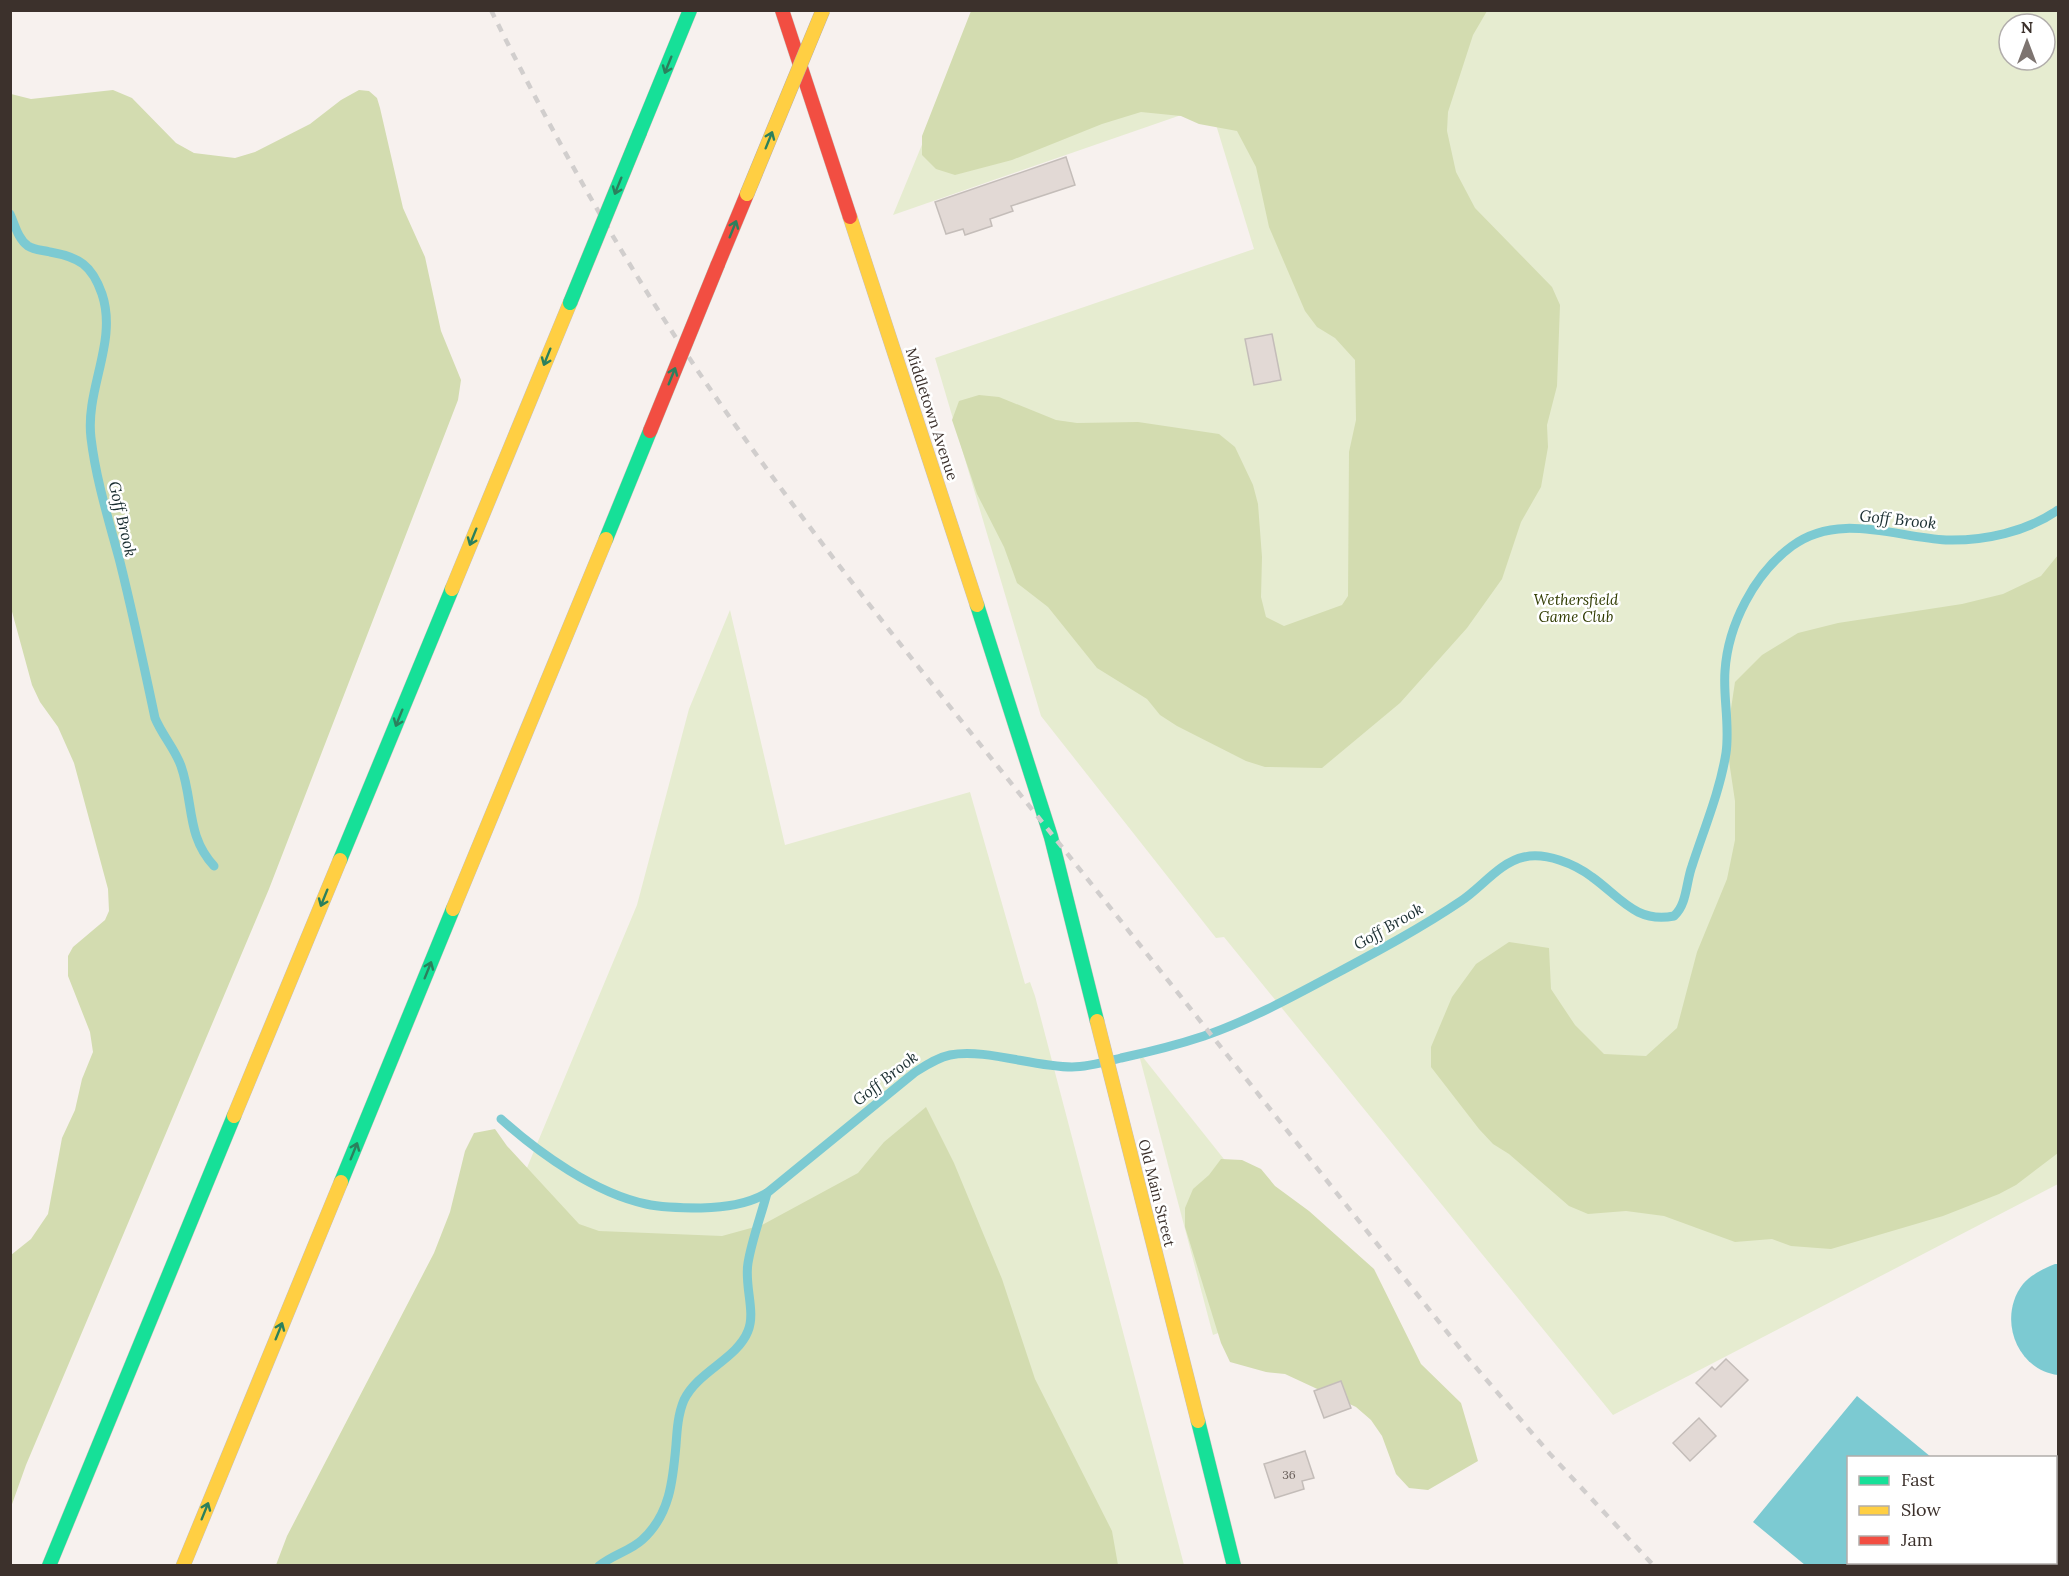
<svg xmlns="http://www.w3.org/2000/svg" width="2069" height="1576" viewBox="0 0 2069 1576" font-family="Lora,serif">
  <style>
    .green { fill: #e6ecd0; fill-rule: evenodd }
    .forest { fill: #d3dcb0 }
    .water { fill: #7ccad2 }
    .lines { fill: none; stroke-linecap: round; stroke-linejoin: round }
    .stream { stroke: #7ccad2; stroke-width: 9 }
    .building { fill: #e2d9d5; stroke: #c4bdb9; stroke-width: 1.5 }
    .fast-casing { stroke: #c7c0bb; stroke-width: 15 }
    .slow-casing { stroke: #c7c0bb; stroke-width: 15 }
    .jam-casing { stroke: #c7c0bb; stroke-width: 15 }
    .fast { stroke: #16e098; stroke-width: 14 }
    .slow { stroke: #ffcf43; stroke-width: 14 }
    .jam { stroke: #f24e42; stroke-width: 14 }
    .rail { stroke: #d1cecd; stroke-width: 4.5; stroke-dasharray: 8 8; stroke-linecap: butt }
    .fast-bridge-casing { stroke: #b9afa5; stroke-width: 15; stroke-linecap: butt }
    .slow-bridge-casing { stroke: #b9afa5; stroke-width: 15; stroke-linecap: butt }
    .jam-bridge-casing { stroke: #b9afa5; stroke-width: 15; stroke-linecap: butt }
    .fast-bridge { stroke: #16e098; stroke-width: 14 }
    .slow-bridge { stroke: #ffcf43; stroke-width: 14 }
    .jam-bridge { stroke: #f24e42; stroke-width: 14 }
    .oneway { stroke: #2b805d }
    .labels { text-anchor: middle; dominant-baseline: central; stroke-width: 5; stroke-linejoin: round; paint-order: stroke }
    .number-label { font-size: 12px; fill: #675d58 }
    .street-label { font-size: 15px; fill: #3c312c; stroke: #fff }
    .park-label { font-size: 15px; font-style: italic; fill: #303b00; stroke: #fff }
    .water-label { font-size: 16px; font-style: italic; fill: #192d30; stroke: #fff }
  </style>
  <rect width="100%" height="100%" fill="#f7f1ee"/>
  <g class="green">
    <path d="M977,11h1081v1173l-445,231 -389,-478 -8,1 -175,-222 -106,-358 319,-109 -44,-144 -317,110zM2009,24h36v36h-36z"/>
    <polygon points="730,610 785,845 970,792 1025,984 1030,982 1035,996 1184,1565 365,1566 516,1194 637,905 689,709"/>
    <polygon points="1138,1051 1329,1291 1213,1335"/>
  </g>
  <g class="forest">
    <polygon points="971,11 1487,11 1473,35 1448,112 1447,131 1456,172 1475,208 1552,287 1560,305 1557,386 1547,425 1548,447 1541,487 1521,522 1502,579 1467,628 1400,703 1322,768 1265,767 1246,761 1177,726 1160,715 1147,699 1097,668 1048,607 1017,583 1004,547 977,494 952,420 959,401 979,395 999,397 1056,420 1077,423 1138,422 1219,434 1235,447 1253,485 1258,504 1262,557 1261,597 1266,617 1284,626 1342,605 1348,596 1349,452 1356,420 1355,360 1335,338 1317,327 1305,311 1269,227 1256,167 1237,131 1199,124 1181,116 1141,112 1102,124 1012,160 955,175 936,169 922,155 922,136"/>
    <polygon points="113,90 132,98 176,143 194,153 235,158 255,152 310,124 341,100 359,90 369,91 377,98 380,108 403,208 425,257 441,331 461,380 458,400 269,889 26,1465 11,1507 11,1255 31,1239 48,1214 62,1138 75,1110 82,1079 93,1052 90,1032 68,976 68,956 73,947 105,920 109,911 108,889 74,763 58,727 40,702 32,685 11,608 11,94 31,99"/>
    <polygon points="2058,555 2058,1153 2016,1185 1999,1194 1943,1216 1831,1249 1791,1246 1772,1239 1735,1242 1664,1216 1626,1211 1588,1214 1569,1206 1509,1154 1493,1144 1479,1129 1431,1067 1431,1047 1452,997 1476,964 1509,942 1549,948 1551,989 1575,1025 1604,1054 1646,1056 1677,1028 1697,952 1727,879 1735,840 1735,801 1729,761 1729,722 1735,682 1762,655 1798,633 1838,623 1962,604 2003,594 2041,576"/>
    <polygon points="926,1107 954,1163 1002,1279 1035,1379 1112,1531 1118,1565 276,1565 287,1536 434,1253 450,1212 465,1151 474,1133 495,1129 507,1146 579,1224 599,1231 722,1236 762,1225 858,1173 884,1142"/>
    <polygon points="1221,1159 1242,1160 1261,1169 1275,1186 1309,1211 1374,1269 1421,1364 1461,1403 1478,1461 1428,1490 1409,1488 1396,1474 1382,1436 1371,1420 1356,1407 1285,1374 1266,1372 1230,1362 1221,1343 1185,1227 1185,1208 1193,1189 1209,1175"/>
  </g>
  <g class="water">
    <path d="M2055,1264h3v111c-42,-5 -61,-58 -35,-91 9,-10 20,-15 32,-20z"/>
    <polygon points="1857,1396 1931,1457 1848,1458 1848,1562 2050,1563 2048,1565 1805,1565 1753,1522"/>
  </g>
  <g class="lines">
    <g class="stream">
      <path d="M10,214c5,11 8,25 18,32 6,4 14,4 22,6 29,5 42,13 52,42 16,48 -17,95 -11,144 5,42 18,83 29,124 13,52 24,104 35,156 7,17 20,31 26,48 13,37 5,70 33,100"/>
      <path d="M501,1119c39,35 94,74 145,85 18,4 38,4 55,4 24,-1 45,-3 66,-15l147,-120c11,-7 22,-15 36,-18 34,-7 84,12 122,12 16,0 33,-5 49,-9 28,-6 56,-13 83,-22 46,-16 88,-39 131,-62 43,-23 86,-46 126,-73 20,-13 39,-39 63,-44 22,-5 51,7 68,20 27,19 44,47 82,39 13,-11 12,-34 18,-50 12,-37 28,-75 34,-113 4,-28 -3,-55 -1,-82 3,-46 29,-97 67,-125 46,-34 103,-9 154,-6 39,1 80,-8 112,-30"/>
      <path d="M599,1566c13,-11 31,-15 43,-26 28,-25 31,-60 34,-95 1,-15 2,-31 8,-45 14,-29 53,-41 64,-69 8,-19 -4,-46 0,-68 4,-24 13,-47 19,-70"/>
    </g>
  </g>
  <g class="building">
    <polygon points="1066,157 1075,185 1011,206 1013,211 990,219 992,226 965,235 963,229 946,234 935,202"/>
    <polygon points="1272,334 1281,380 1254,385 1245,339"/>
    <polygon points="1726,1359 1748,1380 1721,1407 1696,1383 1712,1367 1715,1370"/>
    <polygon points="1341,1381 1351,1408 1324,1418 1314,1391"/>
    <polygon points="1699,1418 1716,1436 1690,1461 1673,1443"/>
    <polygon points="1305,1451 1314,1478 1302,1481 1304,1489 1275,1498 1264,1464"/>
  </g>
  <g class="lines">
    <defs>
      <g id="fast">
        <polyline points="640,132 690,10"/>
        <polyline points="606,539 650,431"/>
        <polyline points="977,605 1051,837 1097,1021"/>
        <polyline points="340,860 452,589"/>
        <polyline points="341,1182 453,909"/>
        <polyline points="1198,1421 1234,1566"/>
        <polyline points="49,1566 234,1116"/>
      </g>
      <g id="slow">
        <polyline points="850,217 977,605"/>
        <polyline points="452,589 570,303"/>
        <polyline points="453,909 606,539"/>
        <polyline points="1097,1021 1198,1421"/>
        <polyline points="234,1116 340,860"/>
        <polyline points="183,1566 341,1182"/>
      </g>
      <g id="jam">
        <polyline points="782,10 850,217"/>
        <polyline points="718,264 747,194"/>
      </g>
    </defs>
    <use href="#fast" class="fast-casing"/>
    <use href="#slow" class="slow-casing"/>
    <use href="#jam" class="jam-casing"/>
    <use href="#fast" class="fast"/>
    <use href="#slow" class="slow"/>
    <use href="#jam" class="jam"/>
    <path class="rail" d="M491,10c63,128 133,252 213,370 102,150 218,291 331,433 144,181 288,363 432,544l83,97 104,112"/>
    <defs>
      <polyline id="fast-bridge" points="570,303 640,132"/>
      <polyline id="slow-bridge" points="747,194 823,10"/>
      <polyline id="jam-bridge" points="650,431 718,264"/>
    </defs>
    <use href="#fast-bridge" class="fast-bridge-casing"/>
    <use href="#slow-bridge" class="slow-bridge-casing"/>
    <use href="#jam-bridge" class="jam-bridge-casing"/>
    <use href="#fast-bridge" class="fast-bridge"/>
    <use href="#slow-bridge" class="slow-bridge"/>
    <use href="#jam-bridge" class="jam-bridge"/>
  </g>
  <defs><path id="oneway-shaft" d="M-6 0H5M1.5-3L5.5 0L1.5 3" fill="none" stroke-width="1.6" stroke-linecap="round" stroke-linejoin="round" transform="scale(1.5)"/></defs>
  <g class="oneway">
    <use href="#oneway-shaft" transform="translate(668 65) rotate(112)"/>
    <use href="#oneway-shaft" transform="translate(769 140) rotate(-68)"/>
    <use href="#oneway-shaft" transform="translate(618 186) rotate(112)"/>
    <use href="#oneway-shaft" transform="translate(733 229) rotate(-68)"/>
    <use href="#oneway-shaft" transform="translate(547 357) rotate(112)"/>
    <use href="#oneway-shaft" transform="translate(672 376) rotate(-68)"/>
    <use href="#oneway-shaft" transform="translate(473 537) rotate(112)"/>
    <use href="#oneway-shaft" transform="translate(399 718) rotate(112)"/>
    <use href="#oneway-shaft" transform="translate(324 898) rotate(112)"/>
    <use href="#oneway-shaft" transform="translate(428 970) rotate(-68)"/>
    <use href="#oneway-shaft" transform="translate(354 1151) rotate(-68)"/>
    <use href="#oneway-shaft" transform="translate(279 1331) rotate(-68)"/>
    <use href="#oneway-shaft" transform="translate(205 1511) rotate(-68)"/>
  </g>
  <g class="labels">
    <g class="number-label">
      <text x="1289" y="1474">36</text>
    </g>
    <g class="street-label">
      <text transform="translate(932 414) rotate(72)">Middletown Avenue</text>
      <text transform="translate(1157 1193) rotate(76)">Old Main Street</text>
    </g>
    <g class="park-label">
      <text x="1576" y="599">Wethersfield<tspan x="1576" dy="17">Game Club</tspan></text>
    </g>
    <g class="water-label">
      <text transform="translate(123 519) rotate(77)">Goff Brook</text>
      <text transform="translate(1898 519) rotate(6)">Goff Brook</text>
      <text transform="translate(1388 926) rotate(-30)">Goff Brook</text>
      <text transform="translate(885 1078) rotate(-38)">Goff Brook</text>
    </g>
  </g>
  <rect width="2069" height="1576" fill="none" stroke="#3c312c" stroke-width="24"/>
  <rect x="1847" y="1456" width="210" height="108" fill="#ffffff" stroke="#b1adab" stroke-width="1.5"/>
  <rect x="1859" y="1476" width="30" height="9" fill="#16e098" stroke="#b1adab" stroke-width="1.5"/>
  <text x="1901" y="1486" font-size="18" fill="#3c312c">Fast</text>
  <rect x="1859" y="1506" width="30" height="9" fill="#ffcf43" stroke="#b1adab" stroke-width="1.5"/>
  <text x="1901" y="1516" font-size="18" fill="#3c312c">Slow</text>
  <rect x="1859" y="1536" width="30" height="9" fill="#f24e42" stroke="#b1adab" stroke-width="1.5"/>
  <text x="1901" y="1546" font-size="18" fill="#3c312c">Jam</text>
  <g transform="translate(2027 42)"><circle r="28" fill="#ffffff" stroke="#b1adab" stroke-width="1.5"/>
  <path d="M0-4.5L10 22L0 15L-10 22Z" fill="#7d7470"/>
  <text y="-9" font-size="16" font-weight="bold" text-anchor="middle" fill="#3c312c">N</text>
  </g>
</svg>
